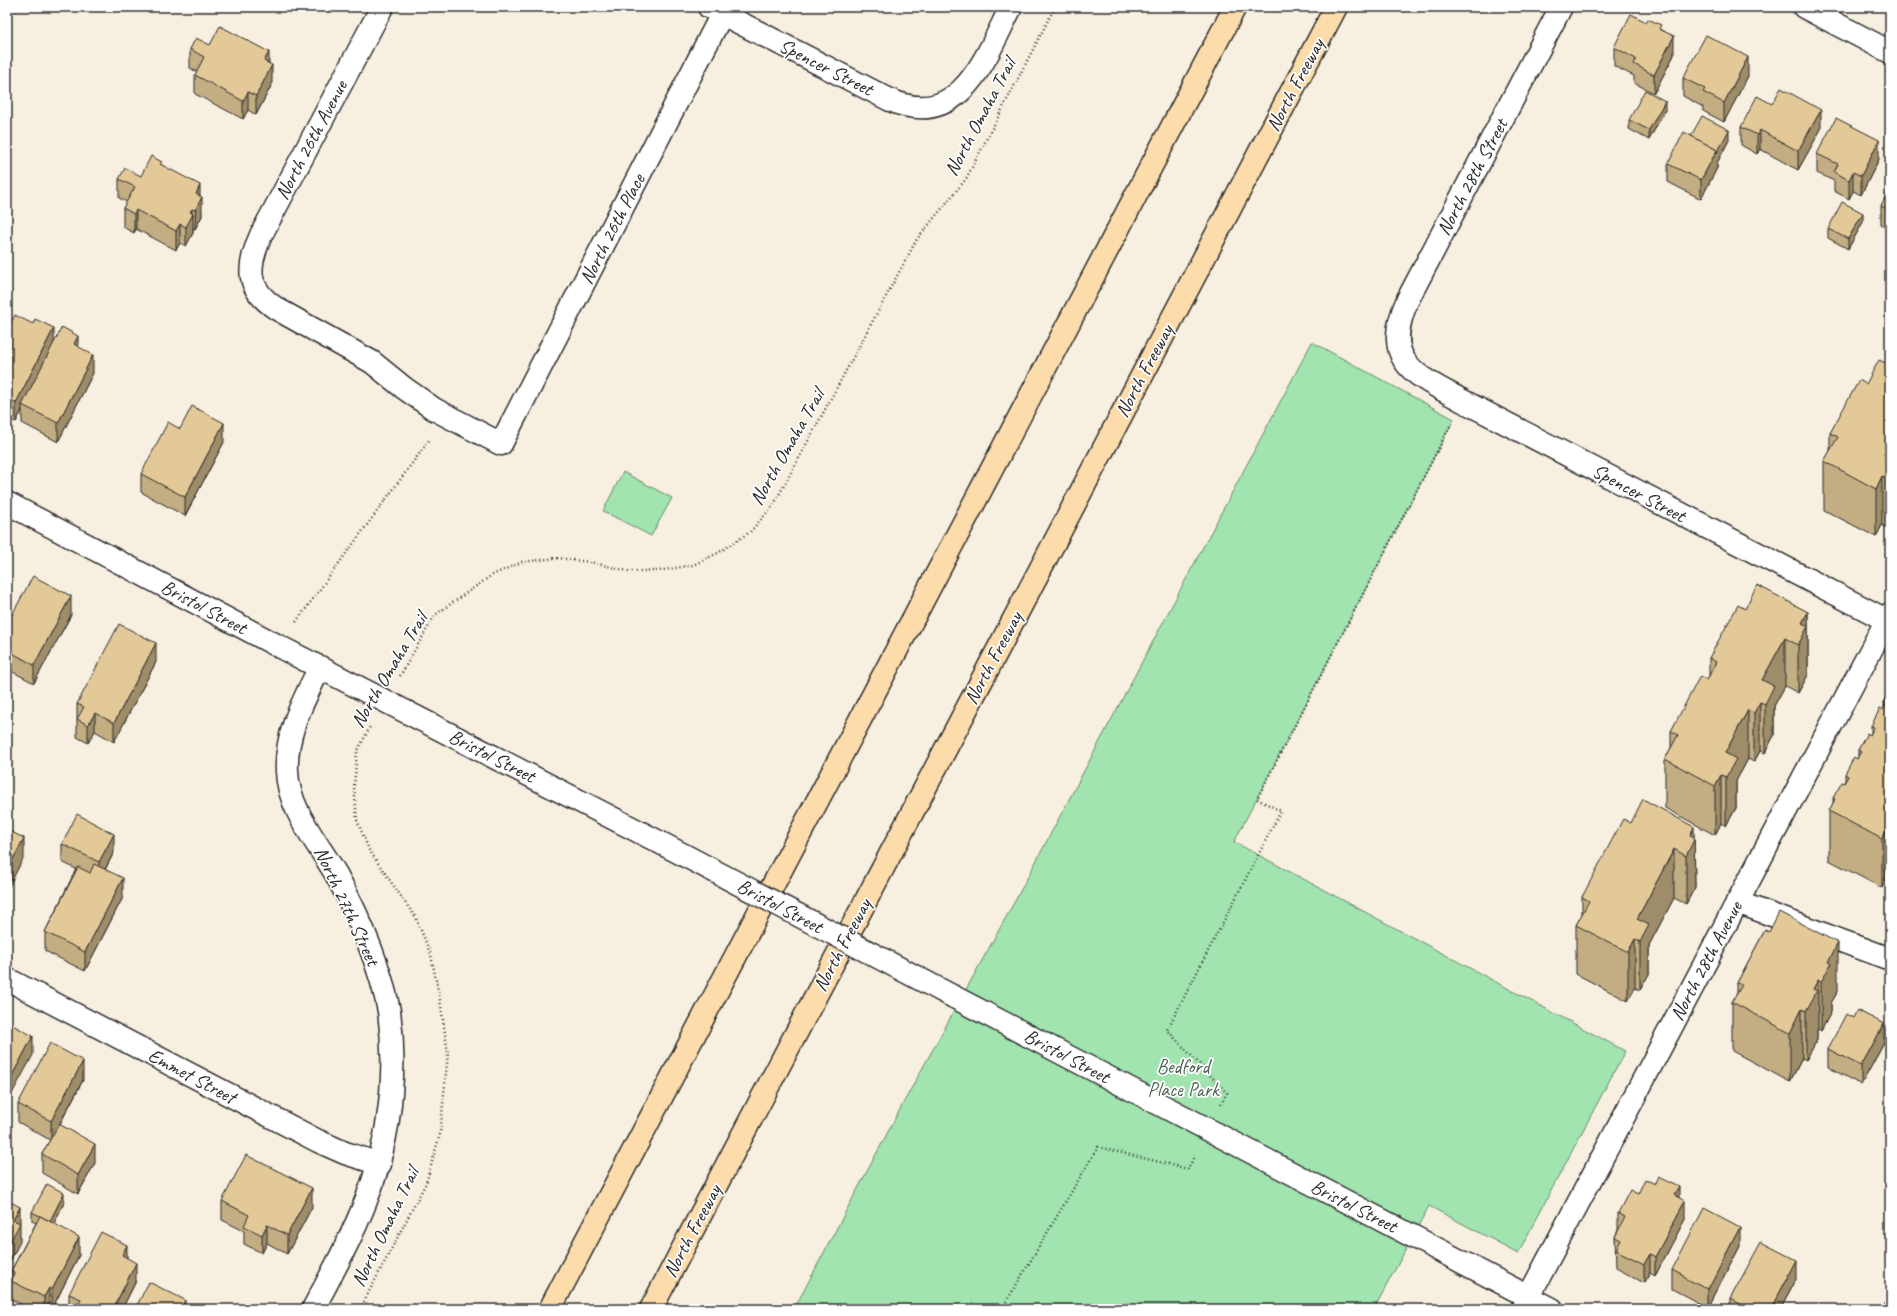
<svg xmlns="http://www.w3.org/2000/svg" width="1897" height="1316" viewBox="0 0 1897 1316" font-family="Caveat,sans-serif">
  <style>
    .green { fill: #a1e4af; stroke: #66886d }
    .lines { fill: none; stroke-linecap: round; stroke-linejoin: round }
    .minor-casing { stroke: #2b2b2b; stroke-width: 25 }
    .highway-casing { stroke: #2b2b2b; stroke-width: 25 }
    .path { stroke: #2b2b2b; stroke-width: 2.5; stroke-dasharray: 1 3; stroke-linecap: butt }
    .minor { stroke: #fff; stroke-width: 22 }
    .highway { stroke: #fddcac; stroke-width: 22 }
    .minor-bridge-casing { stroke: #2b2b2b; stroke-width: 25; stroke-linecap: butt }
    .minor-bridge { stroke: #fff; stroke-width: 22 }
    .wall { fill: #c3ad83; stroke: #2b2b2b }
    .shaded-wall { fill: #9f8d6a; stroke: #2b2b2b }
    .building { fill: #e3c998; stroke: #2b2b2b }
    .labels { text-anchor: middle; dominant-baseline: central; stroke-width: 3.5; stroke-linejoin: round; paint-order: stroke }
    .street-label { font-size: 20px; fill: #2b2b2b; stroke: #fff }
    .park-label { font-size: 20px; fill: #4e6253; stroke: #fff }
  </style>
  <rect width="100%" height="100%" fill="#f7efe0"/>
  <filter id="ink" filterUnits="userSpaceOnUse"><feTurbulence type="fractalNoise" baseFrequency=".025" numOctaves="2"/><feDisplacementMap in="SourceGraphic" scale="8" xChannelSelector="R" yChannelSelector="G"/><feConvolveMatrix kernelMatrix="1 2 1 2 8 2 1 2 1" color-interpolation-filters="sRGB"/></filter>
  <g filter="url(#ink)">
    <g class="green">
      <polygon points="1312,342 1454,419 1234,842 1625,1051 1518,1253 1429,1206 1374,1309 794,1309 906,1098 1015,901"/>
      <polygon points="623,472 672,498 651,536 603,511"/>
    </g>
    <g class="lines">
      <defs>
        <g id="minor">
          <path d="M382,7l-121,228c-14,32 -16,53 16,74l95,53 32,26 30,21 67,35 221,-430"/>
          <path d="M709,7l181,93c71,31 96,-44 121,-93"/>
          <path d="M1561,7l-153,292c-28,63 6,75 55,102l427,221"/>
          <polyline points="1804,7 1890,52"/>
          <polyline points="7,503 282,648 659,842"/>
          <polyline points="1737,902 1890,959"/>
          <polyline points="7,979 318,1141 345,1153 380,1164"/>
          <polyline points="954,997 1552,1309"/>
          <path d="M313,1309c42,-78 76,-141 79,-233 1,-21 0,-43 -3,-65 -9,-46 -30,-94 -52,-135 -18,-32 -49,-66 -50,-105 -2,-38 17,-71 33,-104"/>
          <polyline points="1522,1309 1890,614"/>
        </g>
        <g id="highway">
          <polyline points="550,1309 1235,7"/>
          <polyline points="651,1309 1336,7"/>
        </g>
      </defs>
      <use href="#minor" class="minor-casing"/>
      <use href="#highway" class="highway-casing"/>
      <g class="path">
        <polyline points="296,622 430,439"/>
        <polyline points="400,676 435,615 492,575 522,562 557,558 590,562 628,571 658,571 693,565 718,553 750,532 773,506 917,239 966,179 1055,7"/>
        <polyline points="1221,1104 1227,1093 1167,1030 1281,811 1257,799 1450,426"/>
        <polyline points="360,1309 426,1183 440,1134 448,1053 440,1000 431,955 416,918 369,850 357,820 354,786 357,752 371,725"/>
        <polyline points="1002,1309 1098,1147 1188,1169 1195,1155"/>
      </g>
      <use href="#minor" class="minor"/>
      <use href="#highway" class="highway"/>
      <defs>
        <polyline id="minor-bridge" points="659,842 954,997"/>
      </defs>
      <use href="#minor-bridge" class="minor-bridge-casing"/>
      <use href="#minor-bridge" class="minor-bridge"/>
    </g>
    <g class="wall">
      <polygon points="1661,30 1674,55 1654,93 1634,83 1634,76 1614,66 1614,47"/>
      <polygon points="210,45 269,64 272,84 256,115 248,110 243,119 195,94 195,75 197,72 190,68 190,49"/>
      <polygon points="1748,76 1724,122 1703,111 1703,107 1683,96 1683,78"/>
      <polygon points="1772,104 1821,129 1798,170 1760,149 1757,154 1741,145 1741,127"/>
      <polygon points="1665,110 1649,140 1629,129 1629,120"/>
      <polygon points="1691,136 1729,140 1717,163 1717,168 1701,199 1668,182 1668,164"/>
      <polygon points="1817,154 1879,159 1861,195 1853,191 1849,199 1834,191 1834,181 1817,173"/>
      <polygon points="162,165 200,196 202,216 195,229 193,228 193,233 186,246 180,243 176,250 136,229 134,233 123,227 123,208 127,202 119,198 119,179 141,176"/>
      <polygon points="1890,187 1890,229 1881,224 1881,206"/>
      <polygon points="1863,222 1848,249 1828,238 1828,229"/>
      <polygon points="7,330 54,343 78,347 93,373 58,442 22,423 22,410 16,422 7,418"/>
      <polygon points="1890,365 1888,528 1882,525 1876,537 1824,510 1824,461 1830,452 1830,433 1866,384"/>
      <polygon points="180,429 224,442 185,516 141,492 141,474"/>
      <polygon points="1745,609 1808,612 1808,675 1798,693 1785,686 1774,706 1774,735 1765,753 1760,751 1754,762 1748,759 1736,781 1736,808 1726,826 1721,823 1715,835 1665,808 1665,759 1671,748 1671,731 1707,680 1709,676 1709,658"/>
      <polygon points="71,615 34,683 7,669 7,624"/>
      <polygon points="156,662 114,742 95,731 88,743 77,737 77,704"/>
      <polygon points="1890,690 1890,872 1882,888 1829,860 1829,811 1833,804 1833,798 1844,783 1845,780 1845,774 1858,757 1858,750 1870,735 1871,733 1871,726 1883,710 1884,708 1884,701"/>
      <polygon points="1631,823 1694,838 1695,887 1686,904 1674,898 1649,945 1649,974 1640,990 1635,988 1628,1001 1576,974 1576,925 1582,915 1582,897"/>
      <polygon points="62,844 114,852 105,870 123,897 85,971 45,951 45,932 76,869 62,862"/>
      <polygon points="1765,930 1838,991 1831,1003 1831,1012 1821,1031 1818,1029 1817,1031 1817,1040 1806,1060 1802,1058 1790,1082 1732,1051 1732,1002 1737,993 1737,983"/>
      <polygon points="1890,1022 1890,1078 1887,1076 1887,1027"/>
      <polygon points="1884,1043 1861,1085 1828,1067 1828,1049"/>
      <polygon points="83,1080 60,1124 95,1163 78,1194 42,1173 42,1154 50,1140 18,1122 18,1104"/>
      <polygon points="1638,1194 1679,1198 1685,1219 1655,1276 1650,1273 1644,1283 1616,1268 1615,1237 1618,1230 1618,1213"/>
      <polygon points="222,1201 312,1207 287,1254 267,1243 262,1253 244,1244 244,1231 222,1220"/>
      <polygon points="64,1203 54,1223 79,1255 52,1309 49,1307 48,1309 30,1309 11,1299 11,1271 36,1223 32,1221 32,1212"/>
      <polygon points="1740,1246 1708,1308 1672,1289 1672,1270"/>
      <polygon points="127,1258 136,1281 122,1309 69,1309 69,1294"/>
      <polygon points="1796,1279 1780,1309 1730,1309 1730,1299"/>
      <polygon points="1890,1290 1890,1309 1883,1309 1883,1301"/>
    </g>
    <g class="shaded-wall">
      <polygon points="1674,36 1674,55 1654,93 1654,75"/>
      <polygon points="269,52 269,70 264,61"/>
      <polygon points="1748,57 1748,76 1724,122 1724,103"/>
      <polygon points="272,65 272,84 256,115 256,96"/>
      <polygon points="248,92 248,110 243,119 243,101"/>
      <polygon points="1665,101 1665,110 1649,140 1649,130"/>
      <polygon points="1821,110 1821,129 1798,170 1798,151"/>
      <polygon points="1729,130 1729,140 1717,163 1717,168 1701,199 1701,180 1717,150"/>
      <polygon points="1760,130 1760,149 1757,154 1757,135"/>
      <polygon points="1879,140 1879,159 1861,195 1861,176"/>
      <polygon points="1853,172 1853,191 1849,199 1849,180"/>
      <polygon points="200,185 200,201 202,197 202,216 195,229 196,194"/>
      <polygon points="192,209 192,217 193,214 193,233 186,246 186,227 190,212"/>
      <polygon points="136,210 136,229 134,233 134,214"/>
      <polygon points="1863,213 1863,222 1848,249 1848,239"/>
      <polygon points="180,224 180,243 176,250 176,231"/>
      <polygon points="54,328 54,347 22,405 22,410 16,422 16,403"/>
      <polygon points="78,336 78,354 74,344"/>
      <polygon points="93,355 93,373 58,442 58,423"/>
      <polygon points="224,423 224,442 185,516 185,497"/>
      <polygon points="1890,443 1890,525 1888,528 1888,479 1884,455"/>
      <polygon points="1882,476 1882,525 1876,537 1876,489"/>
      <polygon points="71,596 71,615 34,683 34,665"/>
      <polygon points="1808,612 1808,675 1798,693 1798,645 1802,623"/>
      <polygon points="1785,638 1785,686 1774,706 1774,735 1765,753 1765,704 1762,680"/>
      <polygon points="156,643 156,662 114,742 114,723"/>
      <polygon points="1760,702 1760,751 1754,762 1754,713"/>
      <polygon points="1748,710 1748,759 1736,781 1736,808 1726,826 1726,777 1725,753"/>
      <polygon points="95,713 95,731 88,743 88,725"/>
      <polygon points="1721,775 1721,823 1715,835 1715,786"/>
      <polygon points="1890,824 1890,872 1882,888 1882,839"/>
      <polygon points="1694,827 1695,887 1686,904 1686,856 1690,835"/>
      <polygon points="114,834 114,852 99,881 99,862"/>
      <polygon points="24,838 24,857 7,890 7,871"/>
      <polygon points="1674,849 1674,898 1649,945 1649,974 1640,990 1640,942 1637,919"/>
      <polygon points="123,878 123,897 85,971 85,952"/>
      <polygon points="1635,939 1635,988 1628,1001 1628,952"/>
      <polygon points="1838,943 1838,991 1831,1003 1831,1012 1821,1031 1821,982 1828,962"/>
      <polygon points="1818,980 1818,1029 1817,1031 1817,1040 1806,1060 1806,1011 1813,989"/>
      <polygon points="1802,1009 1802,1058 1790,1082 1790,1033"/>
      <polygon points="1884,1024 1884,1043 1861,1085 1861,1066"/>
      <polygon points="33,1036 33,1055 7,1103 7,1085"/>
      <polygon points="83,1061 83,1080 51,1140 51,1121"/>
      <polygon points="95,1144 95,1163 78,1194 78,1175"/>
      <polygon points="1679,1187 1679,1205 1674,1195"/>
      <polygon points="312,1188 312,1207 287,1254 287,1235"/>
      <polygon points="64,1193 64,1203 50,1231 50,1221"/>
      <polygon points="1685,1201 1685,1219 1655,1276 1655,1257"/>
      <polygon points="20,1207 20,1242 7,1267 7,1248 13,1220"/>
      <polygon points="267,1225 267,1243 262,1253 262,1235"/>
      <polygon points="1740,1227 1740,1246 1708,1308 1708,1289"/>
      <polygon points="79,1237 79,1255 52,1309 52,1290"/>
      <polygon points="127,1245 127,1264 122,1255"/>
      <polygon points="1650,1254 1650,1273 1644,1283 1644,1264"/>
      <polygon points="1796,1260 1796,1279 1780,1309 1770,1309"/>
      <polygon points="136,1263 136,1281 122,1309 113,1309"/>
      <polygon points="49,1288 49,1307 48,1309 44,1309 44,1297"/>
      <polygon points="185,1300 185,1309 181,1309"/>
    </g>
    <g class="building">
      <polygon points="1631,14 1646,22 1648,19 1661,25 1659,29 1674,36 1654,75 1634,64 1636,59 1614,47"/>
      <polygon points="220,26 269,52 264,61 272,65 256,96 248,92 243,101 195,75 204,57 190,49 196,38 210,45"/>
      <polygon points="1706,35 1748,57 1724,103 1703,92 1705,89 1683,78"/>
      <polygon points="1781,88 1821,110 1798,151 1760,130 1757,135 1741,127 1757,96 1772,104"/>
      <polygon points="1645,90 1665,101 1649,130 1629,120"/>
      <polygon points="1702,116 1729,130 1717,153 1717,150 1691,136"/>
      <polygon points="1836,118 1879,140 1861,176 1853,172 1849,180 1834,172 1838,164 1817,154"/>
      <polygon points="1684,132 1717,150 1701,180 1668,164"/>
      <polygon points="151,156 162,162 160,164 200,185 196,194 202,197 195,210 192,209 190,212 193,214 186,227 180,224 176,231 136,210 134,214 123,208 135,187 119,179 125,168 141,176"/>
      <polygon points="1890,187 1890,210 1881,206"/>
      <polygon points="1842,202 1863,213 1848,239 1828,229"/>
      <polygon points="15,315 33,324 35,319 54,328 16,403 7,399 7,330"/>
      <polygon points="62,327 78,336 74,344 93,355 58,423 22,405"/>
      <polygon points="1879,360 1890,365 1890,443 1884,455 1890,458 1890,476 1888,479 1882,476 1876,489 1824,461 1838,437 1830,433 1859,380 1866,384"/>
      <polygon points="192,406 224,423 185,497 141,474 168,422 180,429"/>
      <polygon points="33,576 71,596 34,665 7,650 7,624"/>
      <polygon points="1757,585 1808,612 1802,623 1808,626 1798,645 1785,638 1762,680 1774,686 1765,704 1760,702 1754,713 1748,710 1725,753 1736,759 1726,777 1721,775 1715,786 1665,759 1678,735 1671,731 1700,676 1707,680 1716,662 1709,658 1738,605 1745,609"/>
      <polygon points="119,624 156,643 114,723 95,713 88,725 77,719 84,707 77,704"/>
      <polygon points="1890,690 1890,824 1882,839 1829,811 1835,799 1833,798 1842,782 1844,783 1848,776 1845,774 1854,757 1857,759 1861,751 1858,750 1867,733 1870,735 1874,727 1871,726 1880,709 1883,710 1887,703 1884,701"/>
      <polygon points="1643,799 1694,827 1690,835 1695,838 1686,856 1674,849 1637,919 1649,925 1640,942 1635,939 1628,952 1576,925 1589,901 1582,897 1623,819 1631,823"/>
      <polygon points="77,814 114,834 99,862 62,844"/>
      <polygon points="7,830 24,838 7,871"/>
      <polygon points="94,864 123,878 85,952 45,932 78,867 90,873"/>
      <polygon points="1779,912 1838,943 1828,962 1831,964 1821,982 1818,980 1813,989 1817,991 1806,1011 1802,1009 1790,1033 1732,1002 1742,985 1737,983 1765,930 1769,932"/>
      <polygon points="1857,1010 1884,1024 1861,1066 1828,1049 1846,1014 1853,1018"/>
      <polygon points="7,1022 33,1036 7,1085"/>
      <polygon points="1890,1022 1890,1029 1887,1027"/>
      <polygon points="50,1043 83,1061 51,1121 18,1104"/>
      <polygon points="59,1124 95,1144 78,1175 42,1154"/>
      <polygon points="246,1155 312,1188 287,1235 267,1225 262,1235 244,1226 249,1215 222,1201"/>
      <polygon points="1658,1177 1679,1187 1674,1195 1685,1201 1655,1257 1650,1254 1644,1264 1616,1250 1621,1240 1615,1237 1625,1217 1618,1213 1630,1190 1638,1194 1645,1179 1655,1184"/>
      <polygon points="47,1184 64,1193 50,1221 32,1212"/>
      <polygon points="7,1200 20,1207 13,1220 20,1223 7,1248"/>
      <polygon points="1704,1208 1740,1227 1708,1289 1672,1270"/>
      <polygon points="40,1216 79,1237 52,1290 49,1288 44,1297 11,1281 15,1273 11,1271"/>
      <polygon points="101,1232 127,1245 122,1255 136,1263 113,1309 76,1309 81,1299 69,1294"/>
      <polygon points="1761,1242 1796,1260 1770,1309 1749,1309 1730,1299"/>
      <polygon points="149,1282 185,1300 181,1309 135,1309"/>
      <polygon points="1890,1290 1890,1305 1883,1301"/>
      <polygon points="212,1307 216,1309 211,1309"/>
    </g>
  </g>
  <g class="labels">
    <g class="street-label">
      <text transform="translate(826 67) rotate(27)">Spencer Street</text>
      <text transform="translate(1295 85) rotate(-62)">North Freeway</text>
      <text transform="translate(980 117) rotate(-62)">North Omaha Trail</text>
      <text transform="translate(311 140) rotate(-62)">North 26th Avenue</text>
      <text transform="translate(1472 177) rotate(-62)">North 28th Street</text>
      <text transform="translate(612 229) rotate(-63)">North 26th Place</text>
      <text transform="translate(1144 371) rotate(-62)">North Freeway</text>
      <text transform="translate(787 447) rotate(-60)">North Omaha Trail</text>
      <text transform="translate(1639 493) rotate(28)">Spencer Street</text>
      <text transform="translate(204 607) rotate(28)">Bristol Street</text>
      <text transform="translate(993 658) rotate(-62)">North Freeway</text>
      <text transform="translate(389 670) rotate(-59)">North Omaha Trail</text>
      <text transform="translate(492 756) rotate(27)">Bristol Street</text>
      <text transform="translate(347 906) rotate(65)">North 27th Street</text>
      <text transform="translate(780 906) rotate(28)">Bristol Street</text>
      <text transform="translate(842 945) rotate(-62)">North Freeway</text>
      <text transform="translate(1706 961) rotate(-62)">North 28th Avenue</text>
      <text transform="translate(1067 1056) rotate(28)">Bristol Street</text>
      <text transform="translate(192 1076) rotate(28)">Emmet Street</text>
      <text transform="translate(1354 1206) rotate(27)">Bristol Street</text>
      <text transform="translate(385 1227) rotate(-64)">North Omaha Trail</text>
      <text transform="translate(692 1231) rotate(-62)">North Freeway</text>
    </g>
    <g class="park-label">
      <text x="1183" y="1066">Bedford<tspan x="1183" dy="23">Place Park</tspan></text>
    </g>
  </g>
  <rect width="1897" height="1316" fill="none" stroke="#fff" stroke-width="24"/>
  <rect x="12" y="12" width="1873" height="1292" fill="none" stroke="#2b2b2b" stroke-width="1.5" filter="url(#ink)"/>
</svg>
